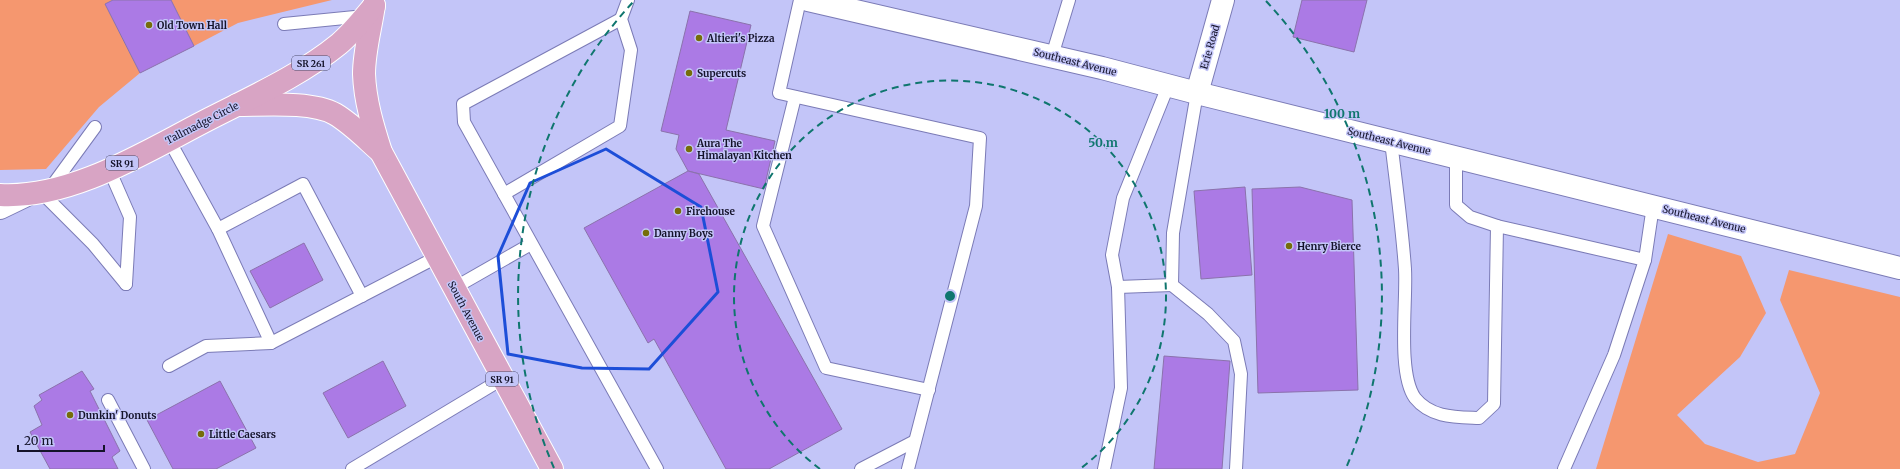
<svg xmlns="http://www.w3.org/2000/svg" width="1900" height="469" viewBox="0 0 1900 469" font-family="Merriweather,serif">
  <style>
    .green { fill: #f5976f }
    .building { fill: #ab7ae5; stroke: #8b72ac }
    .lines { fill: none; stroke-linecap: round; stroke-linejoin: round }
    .service-casing { stroke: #7b7bb6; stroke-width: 14 }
    .minor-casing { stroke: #7b7bb6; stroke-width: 24 }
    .tertiary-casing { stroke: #7b7bb6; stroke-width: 24 }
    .primary-casing { stroke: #fff; stroke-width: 24 }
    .service { stroke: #fff; stroke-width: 12 }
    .minor { stroke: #fff; stroke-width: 22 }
    .tertiary { stroke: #fff; stroke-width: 22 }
    .primary { stroke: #d8a4c4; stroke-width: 22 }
    .marked { fill: none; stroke: #1d4ed8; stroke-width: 3; stroke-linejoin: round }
    .ring { fill: none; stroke: #0f766e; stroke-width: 2; stroke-dasharray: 7 5 }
    .poi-dot { fill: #766d09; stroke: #c3c5f8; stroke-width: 1.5 }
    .labels { text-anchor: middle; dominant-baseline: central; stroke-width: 3; stroke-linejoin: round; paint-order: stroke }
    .shield { fill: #c3c5f8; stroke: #484868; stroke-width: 1 }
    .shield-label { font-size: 9px; font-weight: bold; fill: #14132a }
    .poi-label { font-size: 10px; font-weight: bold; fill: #14132a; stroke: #c3c5f8; text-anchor: start }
    .street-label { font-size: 10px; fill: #14132a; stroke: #c3c5f8 }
    .centre { fill: #0f766e; stroke: #c3c5f8; stroke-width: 2 }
    .ring-label { font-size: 12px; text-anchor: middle; font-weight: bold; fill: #0f766e; stroke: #c3c5f8; stroke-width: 3; stroke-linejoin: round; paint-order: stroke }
  </style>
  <rect width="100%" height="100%" fill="#c3c5f8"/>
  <g class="green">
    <polygon points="0,0 113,0 105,4 140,73 99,107 46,169 0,170"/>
    <polygon points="171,0 332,0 238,23 194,46"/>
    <polygon points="1668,234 1741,256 1766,313 1740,357 1677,415 1705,444 1758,462 1795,454 1820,393 1780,300 1789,270 1900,297 1900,469 1596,469"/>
  </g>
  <g class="building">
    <polygon points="113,0 171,0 194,46 140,73 105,4"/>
    <polygon points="1302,0 1367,0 1354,52 1293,37"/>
    <polygon points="690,11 751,25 726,130 775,141 764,189 688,171 676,149 679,135 661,131"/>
    <polygon points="688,171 699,174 842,429 769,469 726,469 654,339 648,343 584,228"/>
    <polygon points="1245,187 1252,275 1201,279 1194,191"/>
    <polygon points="1300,187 1352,200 1358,390 1258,393 1252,189"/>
    <polygon points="304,243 323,280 270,308 250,271"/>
    <polygon points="1164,356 1230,361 1222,469 1154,469"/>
    <polygon points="383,361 406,406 348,438 323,393"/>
    <polygon points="82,371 94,389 90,391 120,451 112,457 118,469 50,469 30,432 42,425 34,406 42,400 39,395"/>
    <polygon points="220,381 256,448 216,469 173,469 147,420"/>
  </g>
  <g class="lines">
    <defs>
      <g id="service">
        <polyline points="800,0 779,93 980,138 976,206 908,469"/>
        <polyline points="621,19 463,104 464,122 657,469"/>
        <polyline points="284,24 365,16"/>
        <polyline points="1052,56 1069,0"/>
        <polyline points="1197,93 1173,233 1172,285 1208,314 1234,341 1241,374 1236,469"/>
        <polyline points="795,97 763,226 826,368 929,390"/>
        <polyline points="169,140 218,229 271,343"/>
        <path d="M1391,141c5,43 11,85 14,128 2,32 -8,104 10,129 16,20 41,19 64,20l15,-14 3,-178 148,34 8,-54"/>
        <polyline points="1456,158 1456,205 1470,217 1497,226"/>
        <polyline points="109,169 130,217 126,284"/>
        <polyline points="49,190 95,127"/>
        <polyline points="41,192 93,244 126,284"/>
        <polyline points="504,194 620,126 631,50 621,19 628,0"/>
        <polyline points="218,229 303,184 362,296"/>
        <polyline points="1118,287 1172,285"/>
        <polyline points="454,288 531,244"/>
        <polyline points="169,366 206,346 271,343 437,257"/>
        <polyline points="108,400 144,469"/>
        <polyline points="352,469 502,379"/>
        <polyline points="861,469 915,441"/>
        <polyline points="1104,469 1121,388 1118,287 1112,255 1123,198 1168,86"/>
        <polyline points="1564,469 1614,355 1645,260"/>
      </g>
      <polyline id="minor" points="1197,93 1223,0"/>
      <g id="tertiary">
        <polyline points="808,0 1102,68 1197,93 1900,268"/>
        <polyline points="0,208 29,194"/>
      </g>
      <g id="primary">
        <path d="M374,5c-3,22 -10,46 -10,69 1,27 9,53 17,78l171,317"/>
        <path d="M237,105c27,0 75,-4 98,9 17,10 31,25 46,38"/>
        <path d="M0,195c73,4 148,-45 211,-77 43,-22 90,-43 128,-74 13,-11 24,-25 35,-38"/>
      </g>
    </defs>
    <use href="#service" class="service-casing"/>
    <use href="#minor" class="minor-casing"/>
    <use href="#tertiary" class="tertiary-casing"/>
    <use href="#primary" class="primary-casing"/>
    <use href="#service" class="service"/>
    <use href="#minor" class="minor"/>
    <use href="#tertiary" class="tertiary"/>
    <use href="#primary" class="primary"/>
  </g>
  <path class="marked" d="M606,149l95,58 17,85 -69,77 -67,-1 -74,-14 -10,-98 32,-73z"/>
  <g class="ring">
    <path d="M820 469A216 216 0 1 1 1080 469"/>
    <path d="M554 468A432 432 0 0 1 634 1M1266 1A432 432 0 0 1 1346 468"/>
  </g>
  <g class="poi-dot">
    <circle cx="149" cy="25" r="4"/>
    <circle cx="699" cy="38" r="4"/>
    <circle cx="689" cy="73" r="4"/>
    <circle cx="689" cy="149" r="4"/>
    <circle cx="678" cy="211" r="4"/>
    <circle cx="646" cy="233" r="4"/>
    <circle cx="1289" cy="246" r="4"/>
    <circle cx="70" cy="415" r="4"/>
    <circle cx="201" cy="434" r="4"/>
  </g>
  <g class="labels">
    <g class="shield">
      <rect x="292" y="56" width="38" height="14" rx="3"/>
      <rect x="106" y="156" width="32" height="14" rx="3"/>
      <rect x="486" y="372" width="32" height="14" rx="3"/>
    </g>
    <g class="shield-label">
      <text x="311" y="63">SR 261</text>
      <text x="122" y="163">SR 91</text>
      <text x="502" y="379">SR 91</text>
    </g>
    <g class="poi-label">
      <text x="157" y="25">Old Town Hall</text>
      <text x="707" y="38">Altieri's Pizza</text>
      <text x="697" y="73">Supercuts</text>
      <text x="697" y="143">Aura The<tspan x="697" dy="12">Himalayan Kitchen</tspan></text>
      <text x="686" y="211">Firehouse</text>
      <text x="654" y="233">Danny Boys</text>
      <text x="1297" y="246">Henry Bierce</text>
      <text x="78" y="415">Dunkin' Donuts</text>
      <text x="209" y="434">Little Caesars</text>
    </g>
    <g class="street-label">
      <text transform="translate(1210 47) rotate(-74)">Erie Road</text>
      <text transform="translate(1075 62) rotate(14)">Southeast Avenue</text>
      <text transform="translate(202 123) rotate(-27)">Tallmadge Circle</text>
      <text transform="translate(1389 141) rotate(14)">Southeast Avenue</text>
      <text transform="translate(1704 219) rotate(14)">Southeast Avenue</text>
      <text transform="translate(466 311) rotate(62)">South Avenue</text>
    </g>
  </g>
  <circle cx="950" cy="296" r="6" class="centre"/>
  <g class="ring-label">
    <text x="1342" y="118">100 m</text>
    <text x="1103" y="147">50 m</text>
  </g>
  <path d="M18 445v6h86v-6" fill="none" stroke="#14132a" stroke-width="2"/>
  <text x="24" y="445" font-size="12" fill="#14132a" stroke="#c3c5f8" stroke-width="3" paint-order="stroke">20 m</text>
</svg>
